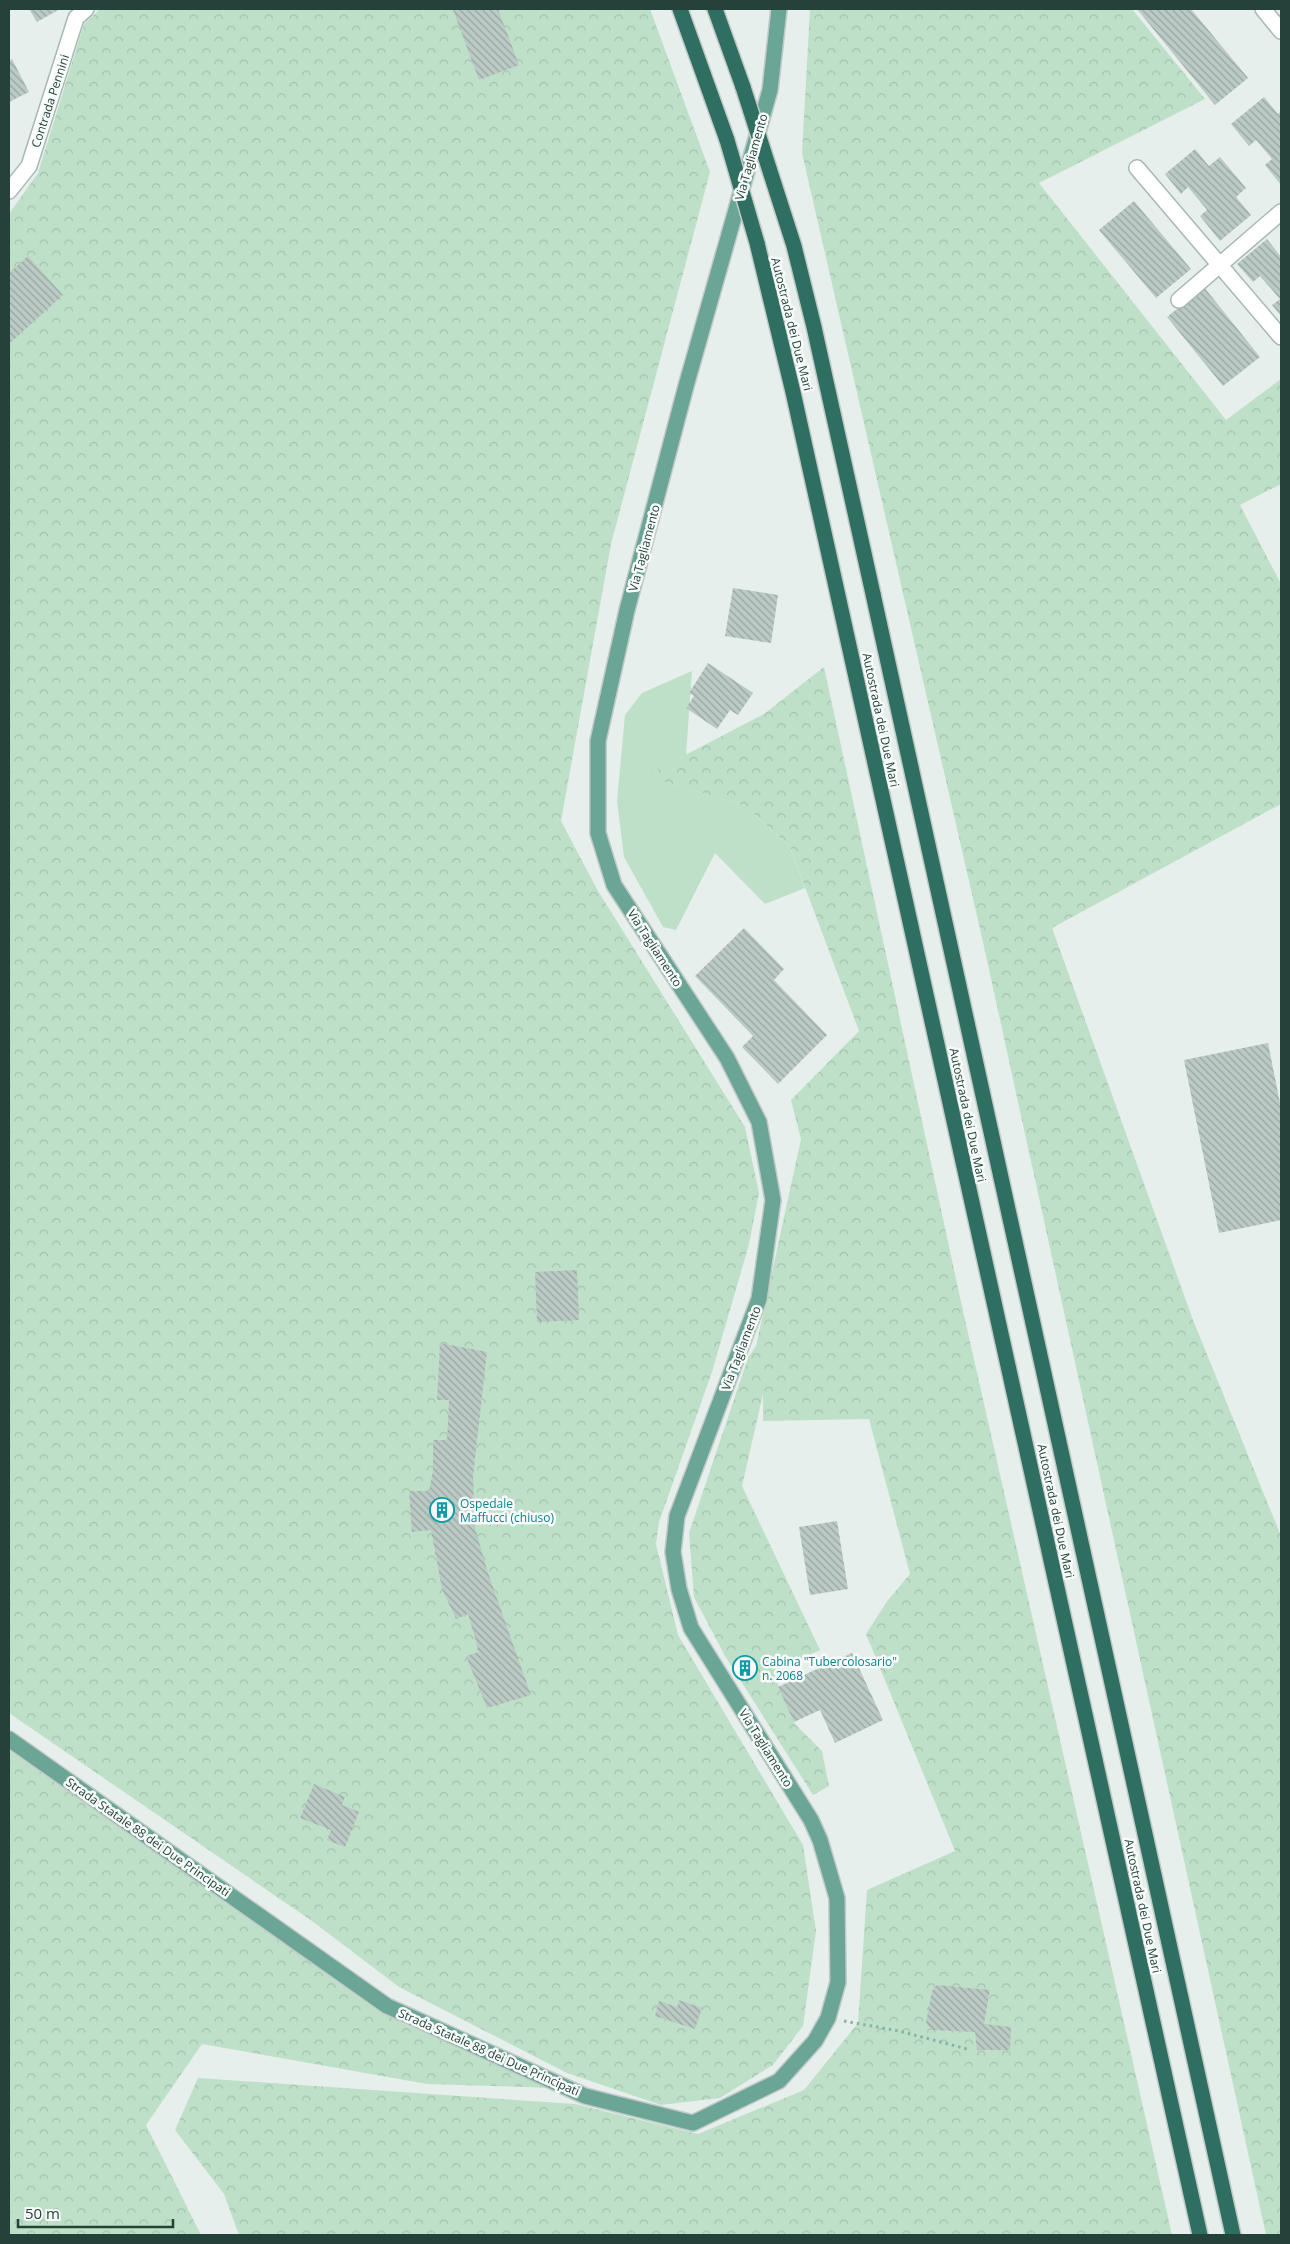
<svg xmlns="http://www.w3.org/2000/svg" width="1290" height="2244" viewBox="0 0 1290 2244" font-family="'Open Sans',sans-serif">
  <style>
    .grass { fill: #bfe0c8 }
    .forest { fill: url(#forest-crowns) }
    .building { fill: url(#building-back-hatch) }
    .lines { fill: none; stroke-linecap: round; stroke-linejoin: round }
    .minor-casing { stroke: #a8b8b2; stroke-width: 18 }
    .major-casing { stroke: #c2cac8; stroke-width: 18 }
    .highway-casing { stroke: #c2cac8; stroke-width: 18 }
    .path { stroke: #86b3a5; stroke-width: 3; stroke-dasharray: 2.5 4; stroke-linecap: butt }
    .minor { stroke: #fff; stroke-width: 15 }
    .major { stroke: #6aa596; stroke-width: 15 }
    .highway { stroke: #2f6f62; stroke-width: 15 }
    .highway-bridge-casing { stroke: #c2cac8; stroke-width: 18; stroke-linecap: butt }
    .highway-bridge { stroke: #2f6f62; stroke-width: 15 }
    .labels { text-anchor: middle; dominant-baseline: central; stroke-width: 5; stroke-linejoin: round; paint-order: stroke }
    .street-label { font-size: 12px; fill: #24423a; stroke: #f7fbf9 }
    .culture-label { font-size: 12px; fill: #0d838f; stroke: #f7fbf9; text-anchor: start }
  </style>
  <defs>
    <pattern id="forest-crowns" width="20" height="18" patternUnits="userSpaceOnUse" patternTransform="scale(1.25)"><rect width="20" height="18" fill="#bfe0c8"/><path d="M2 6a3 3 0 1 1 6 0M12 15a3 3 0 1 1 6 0" fill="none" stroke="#a4c1ad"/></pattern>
    <pattern id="building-back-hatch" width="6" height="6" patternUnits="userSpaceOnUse" patternTransform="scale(1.25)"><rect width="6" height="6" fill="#bbcac4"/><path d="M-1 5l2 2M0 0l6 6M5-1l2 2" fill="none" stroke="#98a6a0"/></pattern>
  </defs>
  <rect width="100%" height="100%" fill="#e6efeb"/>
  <polygon class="grass" points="692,671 686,755 646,776 745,806 790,847 805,888 765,904 715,853 676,930 663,927 624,857 617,801 625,715 642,693"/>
  <g class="forest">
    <polygon points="100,9 650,9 710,172 611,544 561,821 598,891 745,1127 759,1193 749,1244 712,1372 659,1522 656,1544 678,1635 803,1845 816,1931 803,2026 773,2065 720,2098 661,2105 567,2073 399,1987 312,1921 9,1713 9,214 38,173 84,24"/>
    <polygon points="810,9 1132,9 1205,99 1039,183 1226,420 1281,379 1281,484 1240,505 1281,584 1281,804 1052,928 1193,1320 1281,1536 1281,2235 1266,2235 983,942 802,153"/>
    <polygon points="824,667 961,1302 1172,2235 239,2235 224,2194 175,2130 198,2078 575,2104 698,2134 804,2090 858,2023 867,1890 955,1851 866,1634 888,1600 910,1574 869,1419 763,1421 763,1394 742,1486 820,1650 773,1672 795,1724 822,1751 829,1786 813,1795 725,1656 694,1597 689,1533 748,1358 756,1346 801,1139 791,1100 859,1031 790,847 745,806 645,776 764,714"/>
    <polygon points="9,1750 404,2024 555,2088 427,2084 202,2044 146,2125 201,2235 9,2235"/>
  </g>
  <g class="building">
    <polygon points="29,9 60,9 37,22"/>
    <polygon points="457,9 498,9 519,65 479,80 453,10"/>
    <polygon points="1137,9 1191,9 1248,78 1215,105"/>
    <polygon points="12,59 29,92 9,102 9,61"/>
    <polygon points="1264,97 1278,114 1281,111 1281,185 1265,165 1272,159 1256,140 1249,146 1231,124"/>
    <polygon points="1195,149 1209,166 1220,157 1246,188 1236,197 1251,215 1220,241 1200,216 1207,210 1188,187 1181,194 1165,174"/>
    <polygon points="1134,201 1191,269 1156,298 1099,230"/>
    <polygon points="1267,239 1281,257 1281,316 1272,305 1280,299 1260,276 1253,282 1237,264"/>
    <polygon points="28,256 63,295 9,344 9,273"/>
    <polygon points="1204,287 1260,357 1223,386 1167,317"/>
    <polygon points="733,588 778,595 771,643 725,636"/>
    <polygon points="708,663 753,693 738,715 730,710 717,729 686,708 694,696 689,693"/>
    <polygon points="744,928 784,969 774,980 827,1035 778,1084 742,1047 753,1036 695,976"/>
    <polygon points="1268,1043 1281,1108 1281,1220 1219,1233 1184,1060"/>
    <polygon points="577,1270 579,1320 537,1322 535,1272"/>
    <polygon points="440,1343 487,1352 473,1476 475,1528 487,1570 531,1695 487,1708 466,1656 479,1652 468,1614 456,1619 442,1589 431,1530 412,1532 409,1491 429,1491 433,1471 433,1440 447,1440 449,1400 437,1400"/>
    <polygon points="837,1521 848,1589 810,1595 799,1527"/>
    <polygon points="852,1653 883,1720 835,1743 820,1710 794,1722 778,1687"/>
    <polygon points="749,1656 757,1671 741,1679 732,1664"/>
    <polygon points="314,1784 345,1797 342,1805 359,1812 345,1847 327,1840 331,1830 300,1818"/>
    <polygon points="937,1985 990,1990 984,2024 1011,2027 1010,2050 977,2050 975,2032 931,2030 926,2023 932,1991"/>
    <polygon points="679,2000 702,2008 695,2029 655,2016 659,2001 677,2007"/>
  </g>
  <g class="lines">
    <defs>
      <g id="minor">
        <polyline points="1263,9 1281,31"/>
        <polyline points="1137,168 1281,337"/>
        <polyline points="9,191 29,166 76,18 86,9"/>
        <polyline points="1179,300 1281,212"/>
      </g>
      <polyline id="major" points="9,1739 387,2006 585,2096 693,2123 779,2081 815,2041 828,2018 838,1982 837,1898 820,1840 811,1820 691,1628 679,1589 673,1552 677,1516 759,1299 773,1200 759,1122 727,1058 614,885 598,833 598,741 627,610 686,386 770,90 779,9"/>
      <g id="highway">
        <polyline points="680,9 727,140"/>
        <polyline points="715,9 743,87"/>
        <polyline points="757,243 793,392 1200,2235"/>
        <polyline points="873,594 1233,2235"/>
      </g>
    </defs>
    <use href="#minor" class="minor-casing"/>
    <use href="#major" class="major-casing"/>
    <use href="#highway" class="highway-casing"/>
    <polyline class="path" points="844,2021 899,2031 967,2049"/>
    <use href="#minor" class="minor"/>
    <use href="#major" class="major"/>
    <use href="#highway" class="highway"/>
    <defs>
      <g id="highway-bridge">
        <polyline points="743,87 794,246 814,327 873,594"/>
        <polyline points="727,140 757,243"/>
      </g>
    </defs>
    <use href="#highway-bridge" class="highway-bridge-casing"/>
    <use href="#highway-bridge" class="highway-bridge"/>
  </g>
  <defs>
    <symbol id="building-ring" viewBox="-11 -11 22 22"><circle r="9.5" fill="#f7fbf9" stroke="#0f9aa8" stroke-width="1.5"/><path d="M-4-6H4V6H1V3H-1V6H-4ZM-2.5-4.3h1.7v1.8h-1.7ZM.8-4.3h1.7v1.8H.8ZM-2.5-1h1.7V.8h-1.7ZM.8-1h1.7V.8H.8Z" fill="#0f9aa8"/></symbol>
  </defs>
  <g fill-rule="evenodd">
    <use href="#building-ring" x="428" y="1496" width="28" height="28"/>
    <use href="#building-ring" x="731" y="1654" width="28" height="28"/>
  </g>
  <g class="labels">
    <g class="street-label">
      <text transform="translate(50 101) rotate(-72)">Contrada Pennini</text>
      <text transform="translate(751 157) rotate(-74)">Via Tagliamento</text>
      <text transform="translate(792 324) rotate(76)">Autostrada dei Due Mari</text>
      <text transform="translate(644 548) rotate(-75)">Via Tagliamento</text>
      <text transform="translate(881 720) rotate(78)">Autostrada dei Due Mari</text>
      <text transform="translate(655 948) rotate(57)">Via Tagliamento</text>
      <text transform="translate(968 1115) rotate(78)">Autostrada dei Due Mari</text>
      <text transform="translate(741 1348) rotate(-69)">Via Tagliamento</text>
      <text transform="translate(1056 1511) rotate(78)">Autostrada dei Due Mari</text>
      <text transform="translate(766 1748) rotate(58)">Via Tagliamento</text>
      <text transform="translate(148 1837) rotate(35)">Strada Statale 88 dei Due Principati</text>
      <text transform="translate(1143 1906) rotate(78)">Autostrada dei Due Mari</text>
      <text transform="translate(489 2052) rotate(24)">Strada Statale 88 dei Due Principati</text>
    </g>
    <g class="culture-label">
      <text x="460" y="1503">Ospedale<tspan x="460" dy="14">Maffucci (chiuso)</tspan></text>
      <text x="762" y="1661">Cabina "Tubercolosario"<tspan x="762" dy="14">n. 2068</tspan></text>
    </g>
  </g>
  <rect width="1290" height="2244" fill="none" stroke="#24423a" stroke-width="20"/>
  <path d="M18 2219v8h155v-8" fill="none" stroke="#24423a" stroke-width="2.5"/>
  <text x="25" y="2219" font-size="15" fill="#24423a" stroke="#f7fbf9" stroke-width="4" paint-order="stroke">50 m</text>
</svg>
